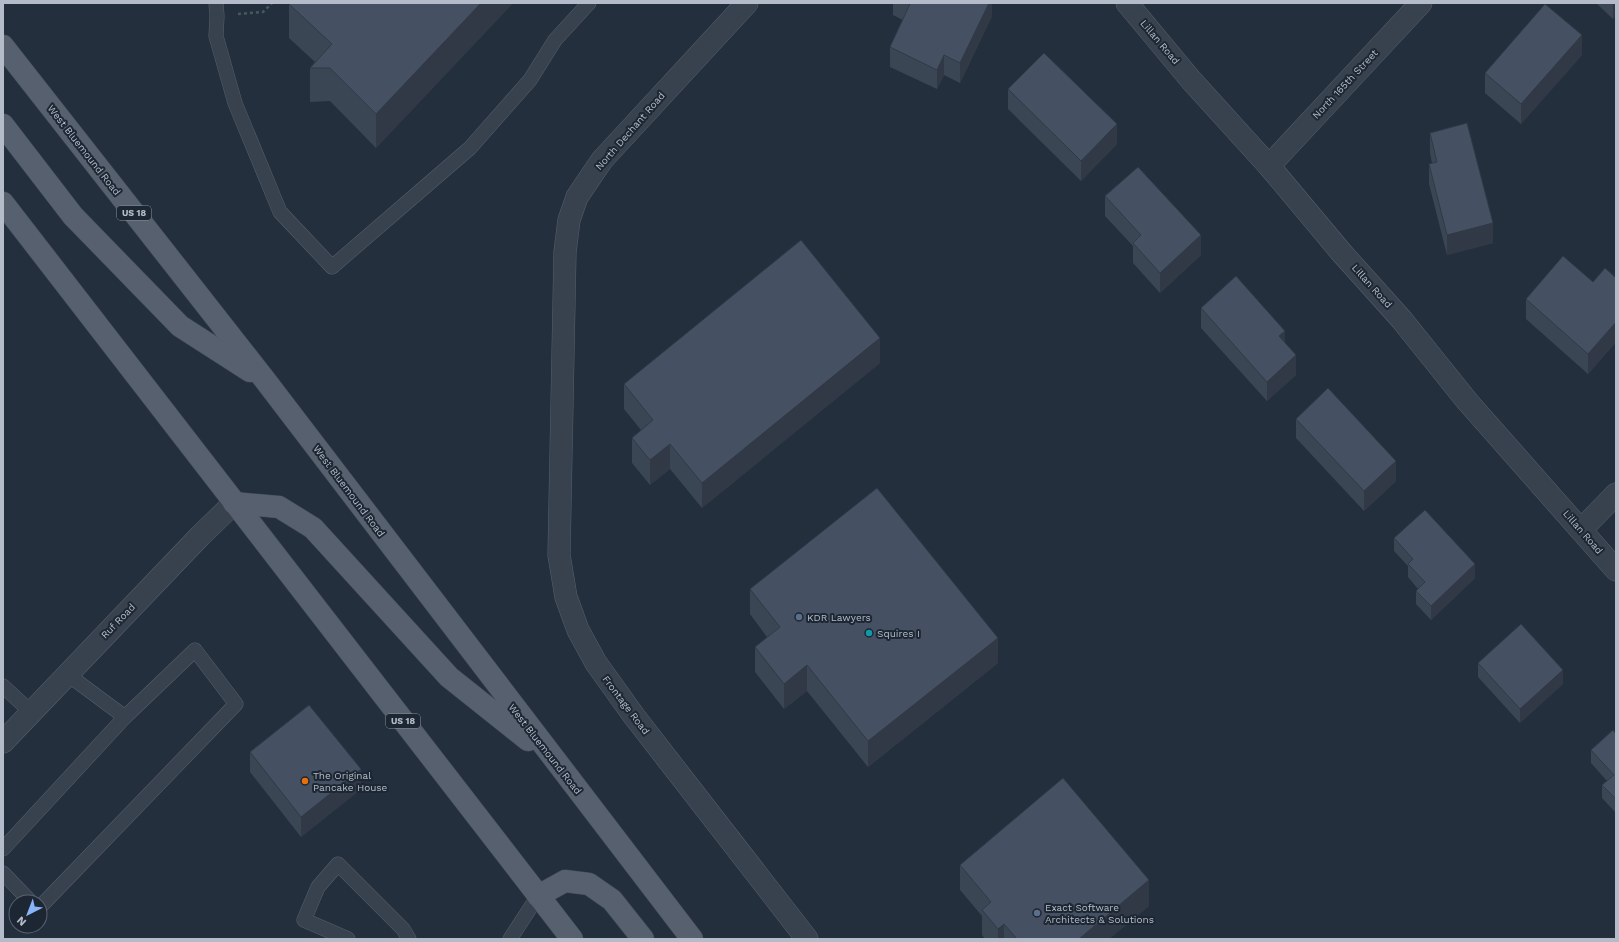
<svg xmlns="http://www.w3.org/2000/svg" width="1619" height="942" viewBox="0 0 1619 942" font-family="'Work Sans',sans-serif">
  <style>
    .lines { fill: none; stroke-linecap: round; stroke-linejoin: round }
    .service-casing { stroke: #565f6c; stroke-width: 15 }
    .minor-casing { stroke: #565f6c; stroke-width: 23 }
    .primary-casing { stroke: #414a57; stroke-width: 23 }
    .path { stroke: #44595c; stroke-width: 2.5; stroke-dasharray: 3 3; stroke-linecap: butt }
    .service { stroke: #38414e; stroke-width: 14 }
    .minor { stroke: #38414e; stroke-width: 22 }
    .primary { stroke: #56606e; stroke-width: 22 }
    .wall { fill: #3b4654 }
    .shaded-wall { fill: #303945 }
    .building { fill: #455162; stroke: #303945 }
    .service-dot { fill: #5c6f8a; stroke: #1d2633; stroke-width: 1.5 }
    .culture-dot { fill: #0f9aa8; stroke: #1d2633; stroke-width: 1.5 }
    .food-dot { fill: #e8710a; stroke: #1d2633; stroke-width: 1.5 }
    .labels { text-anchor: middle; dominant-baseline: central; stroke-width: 4; stroke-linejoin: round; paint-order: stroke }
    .shield { fill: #1d2633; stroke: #878f9c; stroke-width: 1 }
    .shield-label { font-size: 9px; font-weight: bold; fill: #b4bcc9 }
    .street-label { font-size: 10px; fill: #b4bcc9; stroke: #1d2633 }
    .poi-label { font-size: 10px; fill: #b4bcc9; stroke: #1d2633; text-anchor: start }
  </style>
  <rect width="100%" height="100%" fill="#242f3e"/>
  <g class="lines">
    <defs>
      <g id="service">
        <polyline points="216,3 217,16 216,36 235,103 280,212 332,267 470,148 530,80 555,40 589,3"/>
        <polyline points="67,674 125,717"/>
        <polyline points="3,686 31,712"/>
        <polyline points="3,849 125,717 195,650 236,704 40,907"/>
        <polyline points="3,873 31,902"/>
        <polyline points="348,939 304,920 318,887 338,864 403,929 409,939"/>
        <polyline points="510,939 538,896"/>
      </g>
      <g id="minor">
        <polyline points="747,3 602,160 577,197 569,220 565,252 559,555 566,597 578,630 596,663 634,716 807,939"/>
        <polyline points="1127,3 1191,80 1269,166 1341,252 1402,320 1467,401 1616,570"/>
        <polyline points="1269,166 1421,3"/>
        <polyline points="1581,530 1616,494"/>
        <polyline points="3,742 200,536 234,503"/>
      </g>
      <g id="primary">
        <polyline points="3,46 265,380 692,939"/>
        <polyline points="3,125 73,216 180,326 250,371"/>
        <polyline points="3,203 572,939"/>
        <polyline points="234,503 279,507 313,528 449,677 528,740"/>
        <polyline points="538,896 565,881 589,884 612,900 643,939"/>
      </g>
    </defs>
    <use href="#service" class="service-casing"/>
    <use href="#minor" class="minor-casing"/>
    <use href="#primary" class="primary-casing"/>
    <polyline class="path" points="238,14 263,12 272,3"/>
    <use href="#service" class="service"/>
    <use href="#minor" class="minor"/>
    <use href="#primary" class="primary"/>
  </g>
  <g class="wall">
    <polygon points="291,3 513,3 376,148 330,101 310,102 310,68 315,62 289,38 289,4"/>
    <polygon points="893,3 992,3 992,16 960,83 944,75 937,89 890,67 890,47 903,20 893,15"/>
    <polygon points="1596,3 1616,3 1616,15 1613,19"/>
    <polygon points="1582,55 1521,124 1485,93 1485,73"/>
    <polygon points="1008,89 1117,144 1081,181 1008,109"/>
    <polygon points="1430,133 1493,243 1447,255 1429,184 1429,164 1432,163 1430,153"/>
    <polygon points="1105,196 1201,255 1160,293 1133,263 1133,246 1105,216"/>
    <polygon points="1616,278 1616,342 1588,374 1526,319 1526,299 1593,282"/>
    <polygon points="1201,308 1285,342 1296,375 1267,401 1201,328"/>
    <polygon points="880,363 702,508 670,469 650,485 632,463 632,438 641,430 624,409 624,384"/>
    <polygon points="1296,419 1396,481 1364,511 1296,438"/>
    <polygon points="1394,538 1475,578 1431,620 1416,604 1416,591 1418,589 1408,577 1408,566 1394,551"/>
    <polygon points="750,589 998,663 868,767 807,691 784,709 755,672 755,647 767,637 750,614"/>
    <polygon points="1478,663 1563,684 1520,723 1478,677"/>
    <polygon points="1616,734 1616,813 1602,798 1602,785 1607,781 1591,763 1591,750"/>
    <polygon points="250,752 361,789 301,837 250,772"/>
    <polygon points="960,865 1149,906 1109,939 985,939 982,935 982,916 960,890"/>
  </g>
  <g class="shaded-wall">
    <polygon points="481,3 513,3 376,148 376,114"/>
    <polygon points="989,3 992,3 992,16 960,83 960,63"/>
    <polygon points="1613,3 1616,3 1616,15 1613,19"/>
    <polygon points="1582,35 1582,55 1521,124 1521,104"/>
    <polygon points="944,55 944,75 937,89 937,70"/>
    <polygon points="1117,124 1117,144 1081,181 1081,161"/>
    <polygon points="1493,223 1493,243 1447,255 1447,235"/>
    <polygon points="1201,235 1201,255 1160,293 1160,273"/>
    <polygon points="1616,322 1616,342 1588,374 1588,354"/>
    <polygon points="1285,331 1285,350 1279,336"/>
    <polygon points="880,338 880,363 702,508 702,483"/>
    <polygon points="1296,355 1296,375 1267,401 1267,382"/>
    <polygon points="670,444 670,469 650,485 650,460"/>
    <polygon points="1396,461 1396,481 1364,511 1364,491"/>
    <polygon points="1475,564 1475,578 1431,620 1431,606"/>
    <polygon points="998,638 998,663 868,767 868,741"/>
    <polygon points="807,665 807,691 784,709 784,684"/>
    <polygon points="1563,670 1563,684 1520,723 1520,709"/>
    <polygon points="361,769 361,789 301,837 301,817"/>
    <polygon points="1149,880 1149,906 1109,939 1079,939"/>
    <polygon points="1004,924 1004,939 998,939 998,929"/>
  </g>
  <g class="building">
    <polygon points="291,3 481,3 376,114 330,68 310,68 332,44 289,4"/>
    <polygon points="908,3 989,3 960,63 944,55 937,70 890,47 910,4"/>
    <polygon points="1545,4 1582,35 1521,104 1485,73"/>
    <polygon points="1044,53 1117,124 1081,161 1008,89"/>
    <polygon points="1467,123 1493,223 1447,235 1429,164 1437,162 1430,133"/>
    <polygon points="1138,167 1201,235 1160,273 1133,243 1141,235 1105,196"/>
    <polygon points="801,240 880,338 702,483 670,444 650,460 632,438 653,420 624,384"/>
    <polygon points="1563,256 1593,282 1605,268 1616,278 1616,322 1588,354 1526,299"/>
    <polygon points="1236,276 1285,331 1279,336 1296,355 1267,382 1201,308"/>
    <polygon points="1328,388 1396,461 1364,491 1296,419"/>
    <polygon points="877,488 998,638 868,741 807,665 784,684 755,647 780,627 750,589"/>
    <polygon points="1425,510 1475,564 1431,606 1416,591 1425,582 1408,564 1413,559 1394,538"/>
    <polygon points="1521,624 1563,670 1520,709 1478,663"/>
    <polygon points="309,705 361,769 301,817 250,752"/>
    <polygon points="1613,730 1616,734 1616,799 1602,785 1614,775 1591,750"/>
    <polygon points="1063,778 1149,880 1079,939 1017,939 1004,924 998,929 982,910 991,902 960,865"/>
  </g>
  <g class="service-dot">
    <circle cx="799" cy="617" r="4"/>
    <circle cx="1037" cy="913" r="4"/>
  </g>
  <circle class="culture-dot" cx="869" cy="633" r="4"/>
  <circle class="food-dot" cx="305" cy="781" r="4"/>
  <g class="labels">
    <g class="shield">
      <rect x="117" y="206" width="34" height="14" rx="3"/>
      <rect x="386" y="714" width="34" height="14" rx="3"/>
    </g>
    <g class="shield-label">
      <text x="134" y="213">US 18</text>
      <text x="403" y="721">US 18</text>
    </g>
    <g class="street-label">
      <text transform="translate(1160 42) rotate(50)">Lillan Road</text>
      <text transform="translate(1345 84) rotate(-47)">North 165th Street</text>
      <text transform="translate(630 131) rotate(-49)">North Dechant Road</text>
      <text transform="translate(84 150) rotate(52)">West Bluemound Road</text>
      <text transform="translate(1372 286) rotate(48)">Lillan Road</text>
      <text transform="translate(349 491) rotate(53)">West Bluemound Road</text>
      <text transform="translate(1583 532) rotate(49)">Lillan Road</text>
      <text transform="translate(118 621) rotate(-46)">Ruf Road</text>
      <text transform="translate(626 705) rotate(53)">Frontage Road</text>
      <text transform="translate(545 749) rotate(52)">West Bluemound Road</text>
    </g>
    <g class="poi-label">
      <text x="807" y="617">KDR Lawyers</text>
      <text x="877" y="633">Squires I</text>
      <text x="313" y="775">The Original<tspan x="313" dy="12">Pancake House</tspan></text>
      <text x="1045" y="907">Exact Software<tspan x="1045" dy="12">Architects &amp; Solutions</tspan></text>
    </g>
  </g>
  <rect width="1619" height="942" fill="none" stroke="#b4bcc9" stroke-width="8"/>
  <g transform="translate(28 914) rotate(222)"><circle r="19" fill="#1d2633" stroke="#59626f"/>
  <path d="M0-3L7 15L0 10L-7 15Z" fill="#8ab4f8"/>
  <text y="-6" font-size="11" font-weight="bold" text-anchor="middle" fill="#b4bcc9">N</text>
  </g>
</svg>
